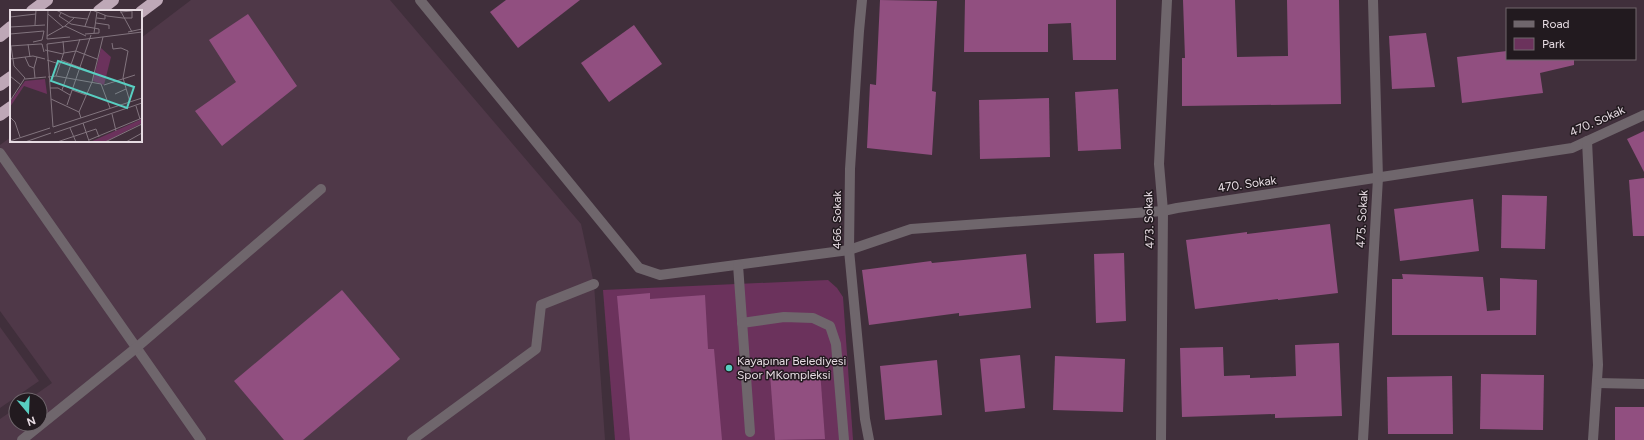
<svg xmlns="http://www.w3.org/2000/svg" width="1644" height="440" viewBox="0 0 1644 440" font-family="Figtree,sans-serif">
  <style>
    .built { fill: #4f3848 }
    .green { fill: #6b325c }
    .building { fill: #914f80 }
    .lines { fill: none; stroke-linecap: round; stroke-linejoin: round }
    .minor { stroke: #6f666c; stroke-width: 10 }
    .highway { stroke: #bea8b7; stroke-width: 12 }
    .poi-dot { fill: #58cec1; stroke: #221a1f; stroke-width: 1.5 }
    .labels { text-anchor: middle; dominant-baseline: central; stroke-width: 3; stroke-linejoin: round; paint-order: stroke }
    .street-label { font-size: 12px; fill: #e6dbe2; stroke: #221a1f }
    .poi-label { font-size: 12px; fill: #e6dbe2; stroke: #221a1f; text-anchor: start }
    .inset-road { fill: none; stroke: #82747e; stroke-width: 1 }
    .view { fill: #58cec1; fill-opacity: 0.15; stroke: #58cec1; stroke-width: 2 }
    .inset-edge { fill: none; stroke: #e6dbe2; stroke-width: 2 }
  </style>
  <rect width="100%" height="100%" fill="#402f3b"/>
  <g class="built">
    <polygon points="191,0 390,0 581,224 594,284 605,440 0,440 0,419 16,408 16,424 40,424 40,400 28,400 52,383 0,311 0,145 11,137 11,141 141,141 141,38"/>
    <polygon points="0,327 39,381 0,408"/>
  </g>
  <polygon class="green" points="828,280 837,288 843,297 853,440 615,440 603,290"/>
  <g class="building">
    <polygon points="506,0 580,0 518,48 490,12"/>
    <polygon points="880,0 937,1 932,91 936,92 932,155 867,148 870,84 876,85"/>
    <polygon points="965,0 1116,0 1116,60 1073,60 1071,23 1048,24 1048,52 964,52"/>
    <polygon points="1183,0 1235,0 1237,57 1288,56 1287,0 1339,0 1341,104 1182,106 1182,58 1185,58"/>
    <polygon points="248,14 297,86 222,146 195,111 236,82 209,40"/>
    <polygon points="634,25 662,64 609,102 581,63"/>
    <polygon points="1426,33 1435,87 1392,89 1389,36"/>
    <polygon points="1507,51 1507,59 1574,59 1574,65 1540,73 1543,93 1462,103 1457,57"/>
    <polygon points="1118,89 1121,149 1078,151 1075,92"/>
    <polygon points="1049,98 1050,157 980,159 979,100"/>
    <polygon points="1644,131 1644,172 1627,139"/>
    <polygon points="1644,178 1644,236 1633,236 1629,180"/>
    <polygon points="1502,195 1547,196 1545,249 1501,248"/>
    <polygon points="1473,199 1479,251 1400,261 1394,209"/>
    <polygon points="1330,224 1338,293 1278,300 1278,299 1195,309 1186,240 1247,232 1247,234"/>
    <polygon points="1124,253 1126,321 1096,323 1094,254"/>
    <polygon points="1026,254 1031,308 959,316 959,313 869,325 862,270 931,261 932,263"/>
    <polygon points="1402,274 1483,277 1487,311 1500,310 1500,278 1537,280 1536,335 1392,335 1392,279 1403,279"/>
    <polygon points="342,290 400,359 303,440 284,440 234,381"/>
    <polygon points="650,293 650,299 705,295 708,349 714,349 722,440 630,440 617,296"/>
    <polygon points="1339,343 1342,416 1275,418 1275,414 1182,417 1180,348 1223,347 1224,376 1250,375 1250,378 1296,376 1295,345"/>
    <polygon points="1020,355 1025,408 985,412 980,359"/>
    <polygon points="1055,356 1125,359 1123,412 1053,410"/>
    <polygon points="937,360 942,415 885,420 880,366"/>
    <polygon points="820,370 825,439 775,440 770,374"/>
    <polygon points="1481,374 1544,375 1543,430 1480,429"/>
    <polygon points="1452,376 1453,434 1388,434 1387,377"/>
    <rect x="1615" y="407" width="29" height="33"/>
  </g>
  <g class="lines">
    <g class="minor">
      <polyline points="420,0 639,268 660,275 849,250 911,229 1163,211 1177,208 1572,148 1644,115"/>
      <polyline points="862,0 859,31 850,169 849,250 865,419 869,440"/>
      <polyline points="1587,141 1598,365 1593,440"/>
      <polyline points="0,153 201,440"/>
      <polyline points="738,265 750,432"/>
      <polyline points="742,323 784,317 813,318 830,326 836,344 844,440"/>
      <polyline points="1597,383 1644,384"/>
      <polyline points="22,440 136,348 321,189"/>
      <polyline points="412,440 536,349 541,305 594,284"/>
      <polyline points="1161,440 1163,211 1159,164 1167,0"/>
      <polyline points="1363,440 1378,178 1373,0"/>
    </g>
    <g class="highway">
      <polyline points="32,11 47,0"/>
      <polyline points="99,11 113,0"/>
      <polyline points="141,12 157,0"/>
      <polyline points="0,36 11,27"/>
      <polyline points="0,85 11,77"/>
      <polyline points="0,115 11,107"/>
    </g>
  </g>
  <circle class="poi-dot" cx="729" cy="368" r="4"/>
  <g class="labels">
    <g class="street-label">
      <text transform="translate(1597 121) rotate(-24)">470. Sokak</text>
      <text transform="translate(1247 184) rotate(-8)">470. Sokak</text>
      <text transform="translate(1362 219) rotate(-87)">475. Sokak</text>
      <text transform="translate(837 220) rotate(-90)">466. Sokak</text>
      <text transform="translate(1149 220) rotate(-92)">473. Sokak</text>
    </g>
    <g class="poi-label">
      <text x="737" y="361">Kayapınar Belediyesi<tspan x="737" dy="14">Spor MKompleksi</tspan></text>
    </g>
  </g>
  <g transform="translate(10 10)">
    <rect width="132" height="132" fill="#402f3b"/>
    <path d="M91,38l10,9 -7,28 -11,-4zM35,69l2,15 -23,-8 -14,21v-5l15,-21zM132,109v4l-37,19h-15z" fill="#6b325c"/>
    <path class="inset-road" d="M38,0l-1,29 23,-2M46,0l14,7 17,2M82,0l15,6 16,2h9v-8M110,0l12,22M110,2l12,-1M51,3l-2,3 12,8 28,5v4l-14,1M38,4l15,13M0,7l26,-3M87,8l8,1v-4M86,13l13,2v4M25,15l1,-15M55,16l21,10M75,16l6,-16M0,17l35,-2M118,22l14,-3M84,23l3,-21M0,24l34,-3M37,26l18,-10 9,-8M23,32l9,-2 2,-9M102,33l1,6 8,-1 7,3 -5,27 7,24M18,34l2,13M0,36l30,-2h2l2,8M35,40l18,4M54,43l12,-2 21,8M15,47l4,9 5,2M0,49l23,-3 12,3M37,50l12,4M51,50l33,13M0,66l11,9M46,66l8,-24 -1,-11M38,67l8,-1 45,8 9,24M25,68l-1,-10 3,-11M15,69l21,-2M94,75l31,-10M40,78h8l12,7M52,80l18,-51M62,80l14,5M105,84l11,-5M41,89l28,13 2,6M0,91l15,-23 -11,-12 -3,-20M57,95l24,-70M126,96l4,13M69,102l13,-30 11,-45M102,104l4,17M0,107l5,5 5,15M73,113l6,18M43,117l-6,-83 95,-12M43,117l89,-29M60,118l6,14M44,123l88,-30M79,130l53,-22M0,131l40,-13M15,132l26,-9M47,132l39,-13 3,8M95,132l37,-18M116,132l16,-9"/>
    <path class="view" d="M48,51l76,26 -7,21 -76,-27z"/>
    <rect width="132" height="132" class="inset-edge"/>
  </g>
  <rect x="1506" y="8" width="130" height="52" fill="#221a1f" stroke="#70676d"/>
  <rect x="1514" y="21" width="20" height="6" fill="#6f666c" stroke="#70676d"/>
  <text x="1542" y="28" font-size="12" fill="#e6dbe2">Road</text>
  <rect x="1514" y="38" width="20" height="12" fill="#6b325c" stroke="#70676d"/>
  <text x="1542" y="48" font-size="12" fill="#e6dbe2">Park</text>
  <g transform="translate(28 412) rotate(161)"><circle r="19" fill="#221a1f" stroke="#70676d"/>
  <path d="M0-3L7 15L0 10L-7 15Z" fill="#58cec1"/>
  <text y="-6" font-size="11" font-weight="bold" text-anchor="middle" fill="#e6dbe2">N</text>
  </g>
</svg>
